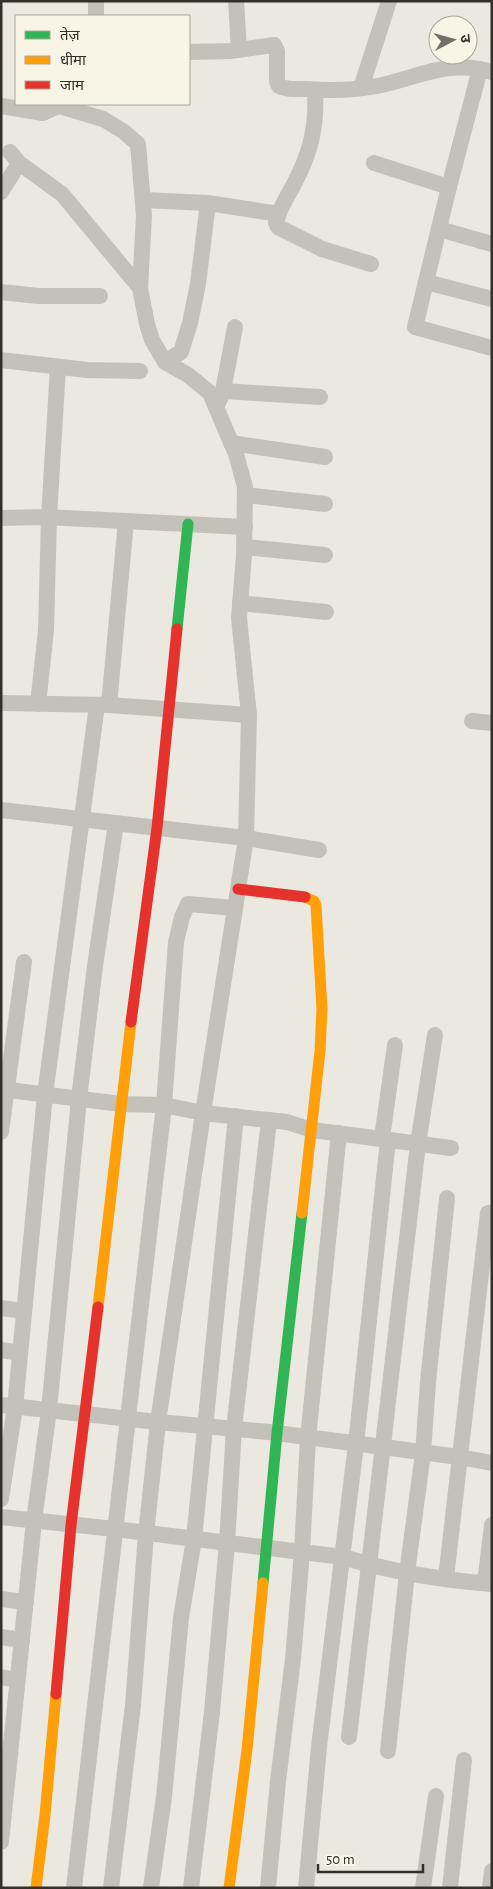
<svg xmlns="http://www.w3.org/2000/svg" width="493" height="1889" viewBox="0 0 493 1889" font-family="'Alegreya Sans','Noto Sans Devanagari',sans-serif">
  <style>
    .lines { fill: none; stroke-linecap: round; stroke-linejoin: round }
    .street { stroke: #c4c1b9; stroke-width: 16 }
    .fast { stroke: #30b455; stroke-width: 11 }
    .slow { stroke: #ff9f0a; stroke-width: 11 }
    .jam { stroke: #e5322d; stroke-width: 11 }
  </style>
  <rect width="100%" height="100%" fill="#ebe8df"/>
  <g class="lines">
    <g class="street">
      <polyline points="96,1 96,16"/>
      <polyline points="236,1 239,50"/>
      <path d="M189,52l41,-1 44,-6 3,6v31l2,4c7,4 17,3 26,3 25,2 53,1 77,-4 42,-10 65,-25 110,-13"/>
      <polyline points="480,69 449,187 415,327 492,348"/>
      <polyline points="361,88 389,1"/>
      <path d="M315,90c2,36 -4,62 -21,94 -6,12 -16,26 -18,39l2,4 44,22 49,15"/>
      <polyline points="1,106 43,113 58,106 63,107 65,104"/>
      <polyline points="63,107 103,119 123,131 138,144 144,216 140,288"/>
      <polyline points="10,152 19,163 62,194 140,288 147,324 152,340 165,362"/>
      <polyline points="374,163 449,187"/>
      <polyline points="1,192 19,163"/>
      <polyline points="143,200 208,203 279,214"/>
      <polyline points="439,229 492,244"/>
      <polyline points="426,282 492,299"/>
      <polyline points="1,292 38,296 100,296"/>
      <polyline points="1,360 87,370 140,371"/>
      <polyline points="223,391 320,397"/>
      <polyline points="219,401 223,391 235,327"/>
      <polyline points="231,443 325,457"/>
      <polyline points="245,495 325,504"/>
      <polyline points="1,518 45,517 245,527"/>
      <polyline points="245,547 325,555"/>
      <polyline points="240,603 326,612"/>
      <polyline points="1,703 109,705 249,715"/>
      <polyline points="38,704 46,630 49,517 58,367"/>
      <polyline points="109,705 126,521"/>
      <polyline points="472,721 492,723"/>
      <polyline points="1,810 246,838 249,715 239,618 244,555 245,487 236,454 210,393 188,375 165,362 181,352 190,323 198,284 208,203"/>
      <polyline points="1,1089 121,1104 164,1105 203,1113 287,1122 312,1130 451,1148"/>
      <polyline points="1,1132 24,962"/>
      <polyline points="382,1138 395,1045"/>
      <polyline points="1,1308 24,1311"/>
      <polyline points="1,1350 20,1353"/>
      <polyline points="1,1405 158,1422 269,1432 459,1457 492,1463"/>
      <polyline points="1,1499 15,1407 45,1095 97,705"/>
      <path d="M1,1517l114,12 228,28c48,15 99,23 149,27"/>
      <polyline points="446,1578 488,1213"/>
      <polyline points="485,1583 492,1525"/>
      <polyline points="1,1599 26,1602"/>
      <polyline points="1,1637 22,1640"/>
      <polyline points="1,1677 17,1680"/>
      <polyline points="349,1737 418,1144 435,1035"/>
      <polyline points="388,1751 407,1573 423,1453 428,1382 447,1198"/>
      <polyline points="1,1842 34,1521 49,1410 79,1099 95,966 116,823"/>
      <polyline points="74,1888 164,1105 176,942 182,917 188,904 235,908"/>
      <polyline points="111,1888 133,1705 146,1534 158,1422 203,1113 246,838 319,850"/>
      <polyline points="151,1888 164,1797 181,1618 194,1539 236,1116"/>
      <polyline points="191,1888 212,1712 227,1543 234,1429 269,1120"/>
      <polyline points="268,1888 278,1781 293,1659 302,1552 308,1438 339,1133"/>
      <polyline points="306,1888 319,1747 356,1444 388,1140"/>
      <polyline points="423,1888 436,1796"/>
      <polyline points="450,1888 464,1760"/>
      <polyline points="490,1888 492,1871"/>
    </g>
    <g class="fast">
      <polyline points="177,629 188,524"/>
      <polyline points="263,1583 277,1433 302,1213"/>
    </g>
    <g class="slow">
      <polyline points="302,1213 320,1051 322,1009 316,905 314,901 305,897"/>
      <polyline points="98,1307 131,1022"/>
      <polyline points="36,1888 45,1815 56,1694"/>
      <polyline points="229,1888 247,1750 263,1583"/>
    </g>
    <g class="jam">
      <polyline points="238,889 305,897"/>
      <polyline points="131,1022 157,828 177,629"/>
      <polyline points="56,1694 71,1525 98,1307"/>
    </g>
  </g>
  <rect width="493" height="1889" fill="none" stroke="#342f27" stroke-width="5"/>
  <rect x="15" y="15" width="175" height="90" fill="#f8f5e6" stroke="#aaa69a"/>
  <rect x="25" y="31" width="25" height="8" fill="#30b455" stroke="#aaa69a"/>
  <text x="60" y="40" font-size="15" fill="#342f27">तेज़</text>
  <rect x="25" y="56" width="25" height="8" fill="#ff9f0a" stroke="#aaa69a"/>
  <text x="60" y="65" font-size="15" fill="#342f27">धीमा</text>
  <rect x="25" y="81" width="25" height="8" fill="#e5322d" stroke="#aaa69a"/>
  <text x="60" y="90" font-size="15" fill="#342f27">जाम</text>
  <g transform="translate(453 40) rotate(84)"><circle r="24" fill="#f8f5e6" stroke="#aaa69a"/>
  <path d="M0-4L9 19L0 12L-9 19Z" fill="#747067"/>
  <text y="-8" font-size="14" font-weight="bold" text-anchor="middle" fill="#342f27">उ</text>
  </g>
  <path d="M318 1864v8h105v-8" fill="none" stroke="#342f27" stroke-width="2.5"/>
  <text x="326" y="1864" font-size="15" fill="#342f27" stroke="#f8f5e6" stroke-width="4" paint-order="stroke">50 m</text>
</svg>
